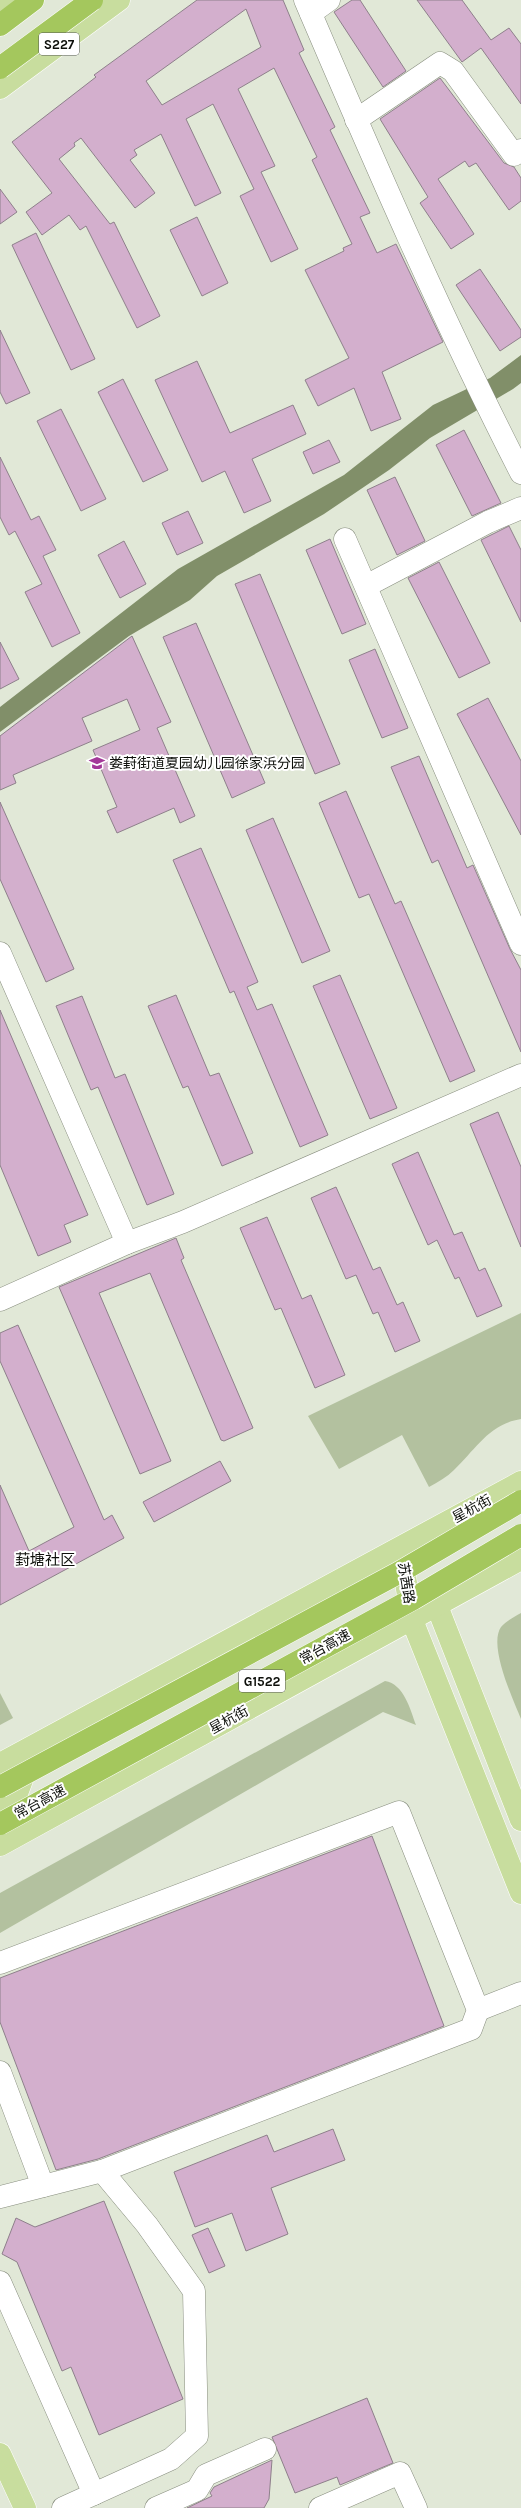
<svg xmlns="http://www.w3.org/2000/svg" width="521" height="2508" viewBox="0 0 521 2508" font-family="Karla,'Noto Sans SC',sans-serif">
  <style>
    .green { fill: #b3c19f }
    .water { fill: #818f69 }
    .building { fill: #d3afcd; stroke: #8e808b; fill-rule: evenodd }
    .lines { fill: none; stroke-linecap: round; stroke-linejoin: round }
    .minor-casing { stroke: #888e7f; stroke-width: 23 }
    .major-casing { stroke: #fff; stroke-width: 23 }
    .highway-casing { stroke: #fff; stroke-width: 23 }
    .minor { stroke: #fff; stroke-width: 22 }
    .major { stroke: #c8dd9e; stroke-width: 22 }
    .highway { stroke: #a4c75d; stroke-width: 22 }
    .highway-bridge-casing { stroke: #fff; stroke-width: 23; stroke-linecap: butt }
    .highway-bridge { stroke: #a4c75d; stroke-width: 22 }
    .labels { text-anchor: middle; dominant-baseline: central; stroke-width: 4; stroke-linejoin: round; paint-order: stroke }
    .shield { fill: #fff; stroke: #565854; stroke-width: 1 }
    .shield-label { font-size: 13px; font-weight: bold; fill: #0e100b }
    .poi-label { font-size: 14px; fill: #0e100b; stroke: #fff; text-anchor: start }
    .street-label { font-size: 14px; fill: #0e100b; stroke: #fff }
    .neighbourhood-label { font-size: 15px; fill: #0e100b; stroke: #fff }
  </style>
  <rect width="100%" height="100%" fill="#e1e8d7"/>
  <g class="green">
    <path d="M521,1313v106c-32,5 -45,30 -67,51 -7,7 -16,12 -25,17l-27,-52 -63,34 -31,-53z"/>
    <path d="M521,1613v106c-8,-20 -33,-73 -20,-92 5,-6 13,-10 20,-14z"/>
    <path d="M385,1681c19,3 25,28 31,44l-33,-13 -383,221v-40z"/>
    <polygon points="0,1693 13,1718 0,1725"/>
  </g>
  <polygon class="water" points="521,355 521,383 513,389 430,438 389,470 324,514 217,576 190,600 129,636 0,732 0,707 178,569 344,475 433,405 490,378"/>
  <g class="building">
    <path d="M197,0h86l21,50 -5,3 36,74 -5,3 40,83 -10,4 17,36 19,-9 47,98 -61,30 19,47 -30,12 -17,-43 -36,18 -13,-26 44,-22 -44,-88 39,-19 -1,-3 9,-4 -40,-84 5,-3 -43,-89 -36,21 37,77 -14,6 37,77 -27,13 -31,-66 14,-7 -41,-85 -27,15 35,74 -26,13 -34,-72 -27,16 3,5 -7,5 25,33 -20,15 -54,-70 -7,5 1,3 -16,13 51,65 4,-2 46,94 -23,12 -51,-102 -6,4 -11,-15 -27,20 -16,-23 26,-19 -40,-51 84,-65 -2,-2zM246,9l15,38 -99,58 -16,-24z"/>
    <polygon points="352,0 360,0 406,71 383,87 334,12"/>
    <polygon points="417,0 462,0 491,40 509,28 521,44 521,104 481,48 462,62"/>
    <polygon points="440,78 504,163 514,167 521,178 521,201 509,210 476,163 469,167 465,161 438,179 474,234 451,249 420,203 428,197 380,119"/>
    <polygon points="0,189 17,212 0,224"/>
    <polygon points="197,217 228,283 202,296 170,230"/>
    <polygon points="36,233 95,359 71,370 12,245"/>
    <polygon points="480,269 521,330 521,337 500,351 456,285"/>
    <polygon points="0,330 30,393 6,404 0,392"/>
    <polygon points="197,361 230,433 293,405 306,434 252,459 271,501 244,513 225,471 202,482 155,380"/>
    <polygon points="123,379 168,470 143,482 98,392"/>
    <polygon points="61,409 106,499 81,511 37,421"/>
    <polygon points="464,430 501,503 472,516 436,445"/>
    <polygon points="329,440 340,462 313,474 303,452"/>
    <polygon points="0,457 31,520 39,516 56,550 43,556 80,633 52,647 25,592 42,584 15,531 9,535 0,517"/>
    <polygon points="395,477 425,541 397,555 367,490"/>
    <polygon points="188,511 203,543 177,555 162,523"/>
    <polygon points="509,526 521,550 521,622 481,540"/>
    <polygon points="330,539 366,624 342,634 306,550"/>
    <polygon points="124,541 146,584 120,598 98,555"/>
    <polygon points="439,562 490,663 459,678 408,578"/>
    <polygon points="260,574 340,764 315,774 235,584"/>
    <polygon points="196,623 265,783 232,798 163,637"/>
    <polygon points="132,636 171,722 157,728 195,816 180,823 174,808 117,833 107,811 117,807 93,750 140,730 127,699 82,718 92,741 13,775 16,783 0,790 0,736"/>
    <polygon points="0,642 19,679 0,689"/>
    <polygon points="375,649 408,728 382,738 349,660"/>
    <polygon points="488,698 521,761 521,835 457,714"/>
    <polygon points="419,756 467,868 473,865 510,949 521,970 521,1052 438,860 432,863 391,767"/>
    <polygon points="346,791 395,904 401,901 475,1071 450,1082 369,894 359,898 319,803"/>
    <polygon points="0,802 74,969 46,982 0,879"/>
    <polygon points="273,818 330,951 302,963 246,830"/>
    <polygon points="201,848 258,982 247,987 257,1010 272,1004 328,1135 300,1147 234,991 230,993 173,860"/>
    <polygon points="340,975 397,1108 370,1119 313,986"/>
    <polygon points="176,995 210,1076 219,1073 253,1153 222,1166 188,1086 183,1088 148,1006"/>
    <polygon points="82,996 115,1078 125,1074 174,1194 147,1205 98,1087 91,1090 56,1006"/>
    <polygon points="0,1010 88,1215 64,1225 71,1242 38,1256 0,1165"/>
    <polygon points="498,1112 521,1167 521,1247 470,1124"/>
    <polygon points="418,1152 454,1235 462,1232 479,1271 485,1268 502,1306 477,1317 459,1277 455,1279 437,1240 428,1245 392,1164"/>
    <polygon points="336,1187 373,1270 380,1267 397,1305 403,1302 420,1341 395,1352 378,1312 373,1314 356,1275 346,1279 311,1198"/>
    <polygon points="267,1217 302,1299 311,1295 345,1375 315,1388 281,1308 275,1310 240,1228"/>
    <polygon points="176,1238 184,1258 181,1260 253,1428 224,1441 221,1440 150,1273 99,1293 171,1461 140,1474 59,1287"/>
    <polygon points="18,1325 104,1520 112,1515 124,1538 0,1605 0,1485 29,1551 74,1527 0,1361 0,1333"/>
    <polygon points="220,1461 231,1481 154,1522 143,1502"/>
    <polygon points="372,1836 444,2026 98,2159 56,2170 0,2022 0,1978"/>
    <polygon points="333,2129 345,2160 271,2188 288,2234 246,2251 232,2213 195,2227 174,2172 267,2135 274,2152"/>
    <polygon points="104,2201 183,2399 99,2435 71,2367 62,2371 17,2262 2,2254 16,2218 35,2227"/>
    <polygon points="208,2228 225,2266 209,2273 192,2235"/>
    <polygon points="367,2398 393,2463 340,2485 337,2477 295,2493 272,2437"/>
    <polygon points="272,2460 269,2499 264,2508 187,2508 212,2496 210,2493 214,2487"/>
  </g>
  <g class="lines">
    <defs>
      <g id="minor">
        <path d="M305,0c68,159 137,319 216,473"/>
        <polyline points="311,13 329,0"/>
        <polyline points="356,120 440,63 453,71 514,155 521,150"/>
        <polyline points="345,539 521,944"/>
        <polyline points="366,586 488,522 521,508"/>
        <polyline points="0,953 127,1243"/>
        <polyline points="0,1300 127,1243 183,1222 521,1075"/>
        <polyline points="0,1963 399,1812 478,2010 471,2029 102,2171 0,2197"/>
        <polyline points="478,2010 521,1993"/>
        <polyline points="0,2072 43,2186"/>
        <polyline points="0,2282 94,2494"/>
        <polyline points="63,2508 171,2459 197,2436 194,2291 147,2225 102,2171"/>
        <polyline points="156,2508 197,2490 206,2475 265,2449"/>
        <polyline points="320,2508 400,2473 416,2508"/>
      </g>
      <g id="major">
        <polyline points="0,7 10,0"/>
        <polyline points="0,88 119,0"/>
        <polyline points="401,1552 412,1620 521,1893"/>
        <polyline points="430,1595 437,1606 521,1820"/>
        <polyline points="0,1764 521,1482"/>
        <polyline points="0,1804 16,1796 29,1761"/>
        <polyline points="0,1845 521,1559"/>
        <polyline points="0,2454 25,2508"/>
      </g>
      <polyline id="highway" points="0,25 33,0"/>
    </defs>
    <use href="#minor" class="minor-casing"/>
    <use href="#major" class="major-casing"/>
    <use href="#highway" class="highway-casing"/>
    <use href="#minor" class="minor"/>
    <use href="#major" class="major"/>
    <use href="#highway" class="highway"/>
    <defs>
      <g id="highway-bridge">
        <polyline points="0,68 92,0"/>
        <polyline points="0,1787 400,1572 521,1501"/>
        <polyline points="0,1824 413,1599 521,1535"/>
      </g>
    </defs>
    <use href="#highway-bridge" class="highway-bridge-casing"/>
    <use href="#highway-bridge" class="highway-bridge"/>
  </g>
  <defs>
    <symbol id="school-bare" viewBox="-9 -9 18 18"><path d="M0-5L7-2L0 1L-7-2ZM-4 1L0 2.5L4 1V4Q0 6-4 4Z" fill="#a33899" stroke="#fff" stroke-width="2.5" paint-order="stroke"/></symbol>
  </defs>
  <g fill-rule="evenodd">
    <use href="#school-bare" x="86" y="752" width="22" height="22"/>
  </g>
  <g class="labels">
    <g class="shield">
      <rect x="39" y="33" width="40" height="22" rx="3"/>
      <rect x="239" y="1670" width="46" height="22" rx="3"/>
    </g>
    <g class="shield-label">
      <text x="59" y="44">S227</text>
      <text x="262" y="1681">G1522</text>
    </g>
    <g class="poi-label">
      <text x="109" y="763">娄葑街道夏园幼儿园徐家浜分园</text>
    </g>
    <g class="street-label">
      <text transform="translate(472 1509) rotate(-29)">星杭街</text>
      <text transform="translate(406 1583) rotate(81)">苏茜路</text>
      <text transform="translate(325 1647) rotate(-29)">常台高速</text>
      <text transform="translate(229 1720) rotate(-29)">星杭街</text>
      <text transform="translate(40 1802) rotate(-28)">常台高速</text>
    </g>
    <g class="neighbourhood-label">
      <text x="45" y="1560">葑塘社区</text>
    </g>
  </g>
</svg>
